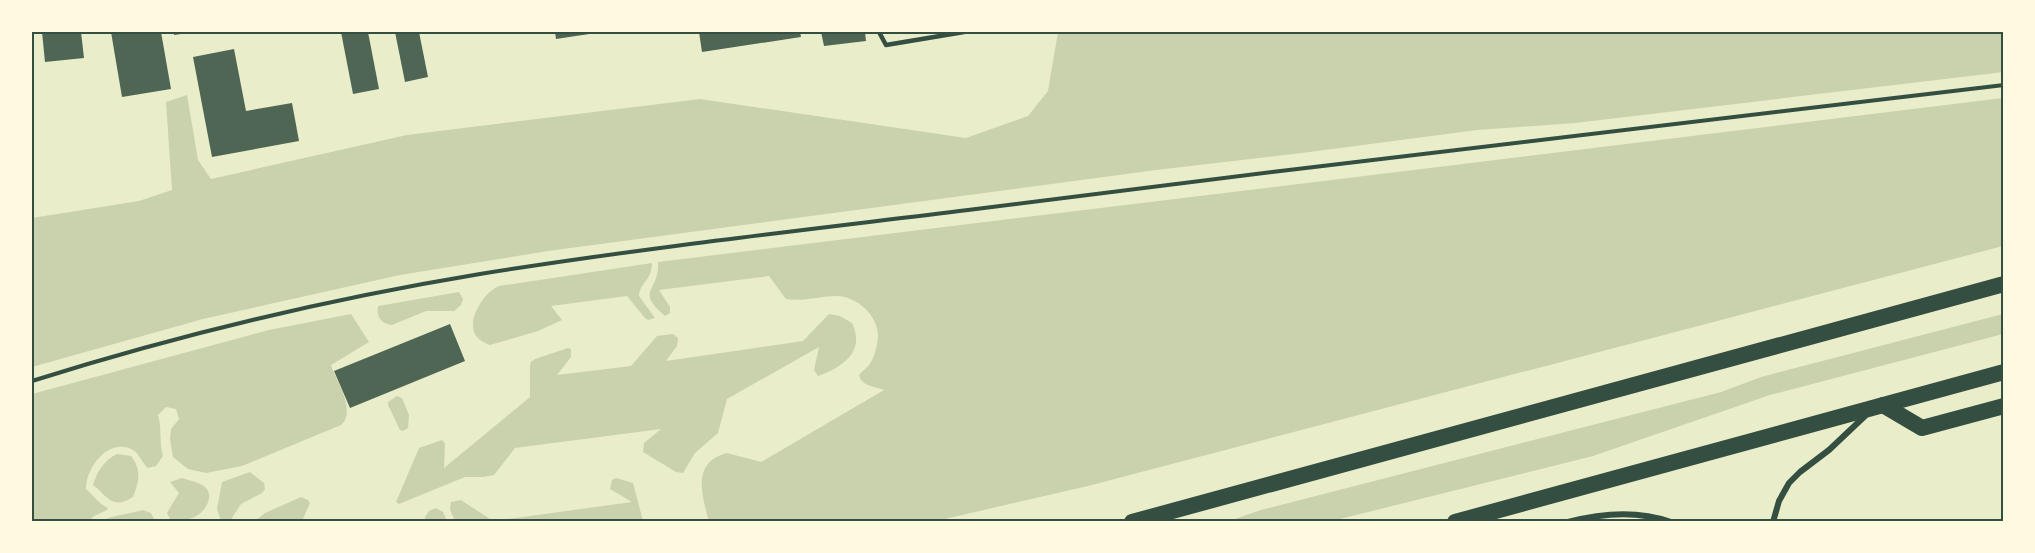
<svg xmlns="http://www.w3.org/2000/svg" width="2035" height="553" viewBox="0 0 2035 553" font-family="'Noto Sans',sans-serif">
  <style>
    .green { fill: #cad2ad }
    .building { fill: #4f6655 }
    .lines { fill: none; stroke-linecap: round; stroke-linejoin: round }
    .path { stroke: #344e41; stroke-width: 4 }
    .service { stroke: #344e41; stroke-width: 4.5 }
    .minor { stroke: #344e41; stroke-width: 6 }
    .trunk { stroke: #344e41; stroke-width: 16 }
    .neatline { fill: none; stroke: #344e41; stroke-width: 2 }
  </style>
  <rect width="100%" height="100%" fill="#e9edc9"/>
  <g class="green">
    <polygon points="1058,32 2003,32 2004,72 1575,123 1477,130 1302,153 1156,170 548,251 400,275 203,319 32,367 32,218 139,201 172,190 166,102 187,95 198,160 211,179 407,135 700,99 966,138 1028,116 1048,91"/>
    <path d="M2003,98v148l-915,240 -152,35h-227c-7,-25 -18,-59 18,-68l34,9 123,-72c-9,-4 -22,-3 -25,-15 3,-4 7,-6 10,-10 4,-5 7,-15 8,-21 6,-24 -17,-47 -40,-48 -17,0 -34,6 -51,3l-17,-23 -110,14 11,17v6l-5,3c-31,-26 -5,-24 -7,-54z"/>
    <path d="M652,263c0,18 -12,19 -13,33l16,22 -7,2 -3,-2 -18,-22 -76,10 11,14 -24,11 -48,14c-5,-2 -12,-5 -15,-11 -8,-15 9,-42 24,-48z"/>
    <path d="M459,292l4,7 -2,6 -7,6h-28l-34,14c-11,-1 -16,-9 -14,-19z"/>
    <path d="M351,314l18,28 -38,23c5,16 26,46 10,60l-99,41 -36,7 -18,-4 -15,-12 -3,-18 1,-10 8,-10 -3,-10 -10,-2 -8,8c4,14 1,27 5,41l-7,10 -8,2c-6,-5 -8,-14 -15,-18 -24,-13 -47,17 -47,39 8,7 12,14 22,19l-1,2 -13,6 -5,5h-57v-127l237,-64z"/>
    <path d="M829,314l11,2 12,7c14,29 -10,44 -34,53l-4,-6 5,-23 -92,52 -9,34 -23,20 -12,20 -7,-1 -33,-20 1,-9 17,-14 -146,19 -21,27 -11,2h-18l-66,27 -3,-2 23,-54 23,-8 3,4 -1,24 86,-71v-31l1,-4 4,-3 33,-11 3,1v8l-14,18 74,-9 26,-30 16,-2 5,4 -1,8 -11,15 137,-20z"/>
    <polygon points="2003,314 2003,334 1770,395 1593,456 1332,521 1229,521 1261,510 1721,392 1761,377"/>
    <polygon points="397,396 402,398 409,415 408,428 403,431 400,430 388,405 388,402"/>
    <path d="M117,454l14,2c11,14 8,26 2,41 -22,14 -26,-2 -40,-12 4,-13 11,-25 24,-31z"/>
    <polygon points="250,472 264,483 265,489 262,493 241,504 230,521 221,521 217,509 222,482"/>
    <path d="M182,478c8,3 17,4 23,9 11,10 -2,28 -13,31 -5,2 -13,2 -19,2l-3,-1 -3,-6 12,-20 -9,-11z"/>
    <polygon points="616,478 633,483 643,521 455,521 450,510 451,502 461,500 493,521 632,502 610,489 612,480"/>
    <polygon points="301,497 308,500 310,503 302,521 255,521 265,513"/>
    <polygon points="436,508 443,512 447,521 426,521 425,517 429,511"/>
    <path d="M143,510l8,3 4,8h-55c15,-6 28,-7 43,-11z"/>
  </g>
  <g class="building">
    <polygon points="42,32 81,32 84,58 45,62"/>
    <polygon points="111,32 161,32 171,89 122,97"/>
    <polygon points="174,32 188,32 188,33 174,35"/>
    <polygon points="341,32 368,32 379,89 353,94"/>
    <polygon points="395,32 419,32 428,77 405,82"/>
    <polygon points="555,32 596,32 596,33 556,39"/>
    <polygon points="699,32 800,32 801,37 702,52"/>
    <polygon points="821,32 865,32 866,41 824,46"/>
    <polygon points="234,49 246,111 292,103 299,141 212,157 193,57"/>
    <polygon points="450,324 465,361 350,408 334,371"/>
  </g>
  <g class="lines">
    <path class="path" d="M32,381c146,-46 297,-82 448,-107 162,-26 325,-44 488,-64 345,-44 690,-85 1036,-125"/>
    <polyline class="service" points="879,32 886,45 964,32"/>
    <g class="minor">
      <path d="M1568,522c34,-9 69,-12 103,0"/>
      <polyline points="1773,522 1779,501 1789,483 1800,472 1829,450 1865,416"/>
    </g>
    <g class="trunk">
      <polyline points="1883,405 1922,428 2004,406"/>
      <polyline points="1132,522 2004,284"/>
      <polyline points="1455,522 2004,372"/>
    </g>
  </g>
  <rect width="2035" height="553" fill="none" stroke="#fefae0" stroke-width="66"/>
  <rect x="33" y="33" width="1969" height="487" class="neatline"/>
</svg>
